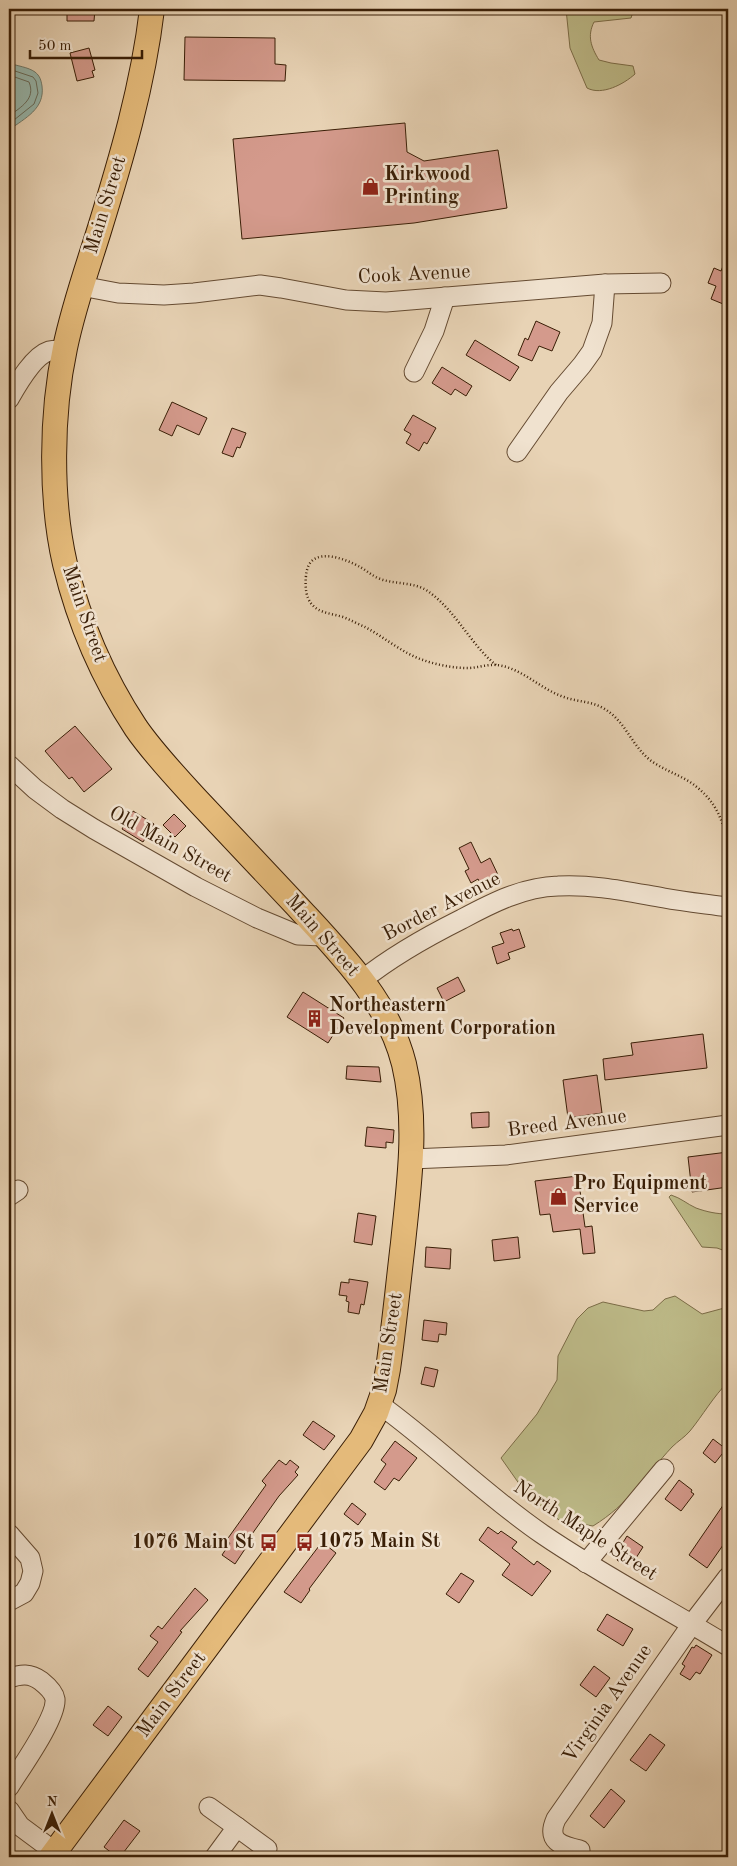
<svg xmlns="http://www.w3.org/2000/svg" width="737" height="1866" viewBox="0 0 737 1866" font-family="'Old Standard TT',serif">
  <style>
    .green { fill: #bdba88; stroke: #7b6c47 }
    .water { fill: #97b8ae; stroke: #717a6b }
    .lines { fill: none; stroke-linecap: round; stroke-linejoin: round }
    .shore { stroke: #686b5a; stroke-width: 1 }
    .building { fill: #d49a8c; stroke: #391e06 }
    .minor-casing { stroke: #654b32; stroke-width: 21 }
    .major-casing { stroke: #391e06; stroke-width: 26 }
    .path { stroke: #391e06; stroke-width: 2.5; stroke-dasharray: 1 2.5; stroke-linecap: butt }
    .minor { stroke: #f0e2cf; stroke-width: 19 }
    .major { stroke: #e4ba7a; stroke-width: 24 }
    .labels { text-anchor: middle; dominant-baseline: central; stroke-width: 5; stroke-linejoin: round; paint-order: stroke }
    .poi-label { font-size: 20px; font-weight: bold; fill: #391e06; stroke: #f0e2cf; text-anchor: start }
    .street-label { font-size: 20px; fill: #391e06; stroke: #f0e2cf }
  </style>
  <rect width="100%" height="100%" fill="#e8d3b5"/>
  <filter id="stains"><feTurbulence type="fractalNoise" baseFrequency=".004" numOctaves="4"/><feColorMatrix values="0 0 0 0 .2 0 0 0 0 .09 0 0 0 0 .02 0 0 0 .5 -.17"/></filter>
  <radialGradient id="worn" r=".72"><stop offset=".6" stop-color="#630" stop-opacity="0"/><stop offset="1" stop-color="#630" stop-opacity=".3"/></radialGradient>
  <g class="green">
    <path d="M566,9h68l-3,9 -37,4c-7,14 -3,25 5,38l12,3 22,3 2,8c-11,10 -33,22 -48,14l-17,-40z"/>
    <path d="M671,1195c10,3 16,9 25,13 11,4 21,6 32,6v38l-11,-4 -15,-1 -33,-50z"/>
    <path d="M675,1296l27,18 26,-7v75c-15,15 -25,33 -38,49 -5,6 -12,10 -18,16 -27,29 -43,57 -79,79l-34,-6 -32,-25 -26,-37 36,-44 20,-34 1,-24 19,-37 11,-11 15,-6 41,9 9,-1 12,-11z"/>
  </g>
  <path class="water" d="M9,63c8,3 19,4 26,9 5,4 6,8 7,14 3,23 -17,32 -33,44z"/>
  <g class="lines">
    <g class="shore">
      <polyline points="9,69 33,77 36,81 38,93 34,104 9,124"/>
      <path d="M9,75l20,7c7,17 -8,25 -20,34"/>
    </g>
  </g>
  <g class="building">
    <polygon points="67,9 95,9 94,21 67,21"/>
    <polygon points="185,37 275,38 275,64 286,65 285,81 184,80"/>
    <polygon points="89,48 95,70 92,71 94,77 77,81 70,53"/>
    <polygon points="405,123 407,152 424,161 498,150 507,208 414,223 242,239 233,139"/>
    <polygon points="727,256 728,256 728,306 711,299 716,286 708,283 714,268 721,271"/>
    <polygon points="536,321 560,332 552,351 539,346 532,361 518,355 525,338 528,340"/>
    <polygon points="475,340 519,367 510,381 466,355"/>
    <polygon points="442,367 472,386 466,396 455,389 451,395 432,383"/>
    <polygon points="172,402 207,418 199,435 177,425 172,436 159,430"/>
    <polygon points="413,415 436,428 427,444 424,442 419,451 406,443 411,434 404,430"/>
    <polygon points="232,428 246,433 240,448 237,447 233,457 222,453"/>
    <polygon points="75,726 112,769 84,792 72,777 69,779 45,751"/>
    <polygon points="133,811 154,824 143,842 122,829"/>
    <polygon points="174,814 186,826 175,837 163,825"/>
    <polygon points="471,842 481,863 490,858 499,877 482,886 478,879 471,883 465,871 469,869 459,848"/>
    <polygon points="512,929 513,931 519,929 525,947 508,953 510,959 497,964 492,947 504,943 500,933"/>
    <polygon points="458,977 465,991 444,1002 437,988"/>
    <polygon points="303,992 344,1018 328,1043 287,1017"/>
    <polygon points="703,1034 707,1068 605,1080 603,1059 633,1055 631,1043"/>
    <polygon points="347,1066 379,1067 381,1082 346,1079"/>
    <polygon points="597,1075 602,1113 568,1118 563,1080"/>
    <polygon points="489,1112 489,1127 472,1128 471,1113"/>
    <polygon points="367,1127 394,1130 393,1143 386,1142 386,1148 365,1146"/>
    <polygon points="728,1152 728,1187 692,1192 688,1157"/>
    <polygon points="578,1176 585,1227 592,1226 595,1253 583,1254 580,1229 553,1232 550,1214 540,1215 535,1181"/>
    <polygon points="358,1213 376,1216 372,1245 354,1242"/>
    <polygon points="518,1237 520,1258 494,1261 492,1240"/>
    <polygon points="426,1247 451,1249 450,1269 425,1267"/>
    <polygon points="349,1279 368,1282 364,1305 361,1304 359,1314 348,1312 349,1302 346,1301 347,1296 339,1295 341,1282 349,1283"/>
    <polygon points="424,1320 447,1323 446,1335 439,1334 438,1342 422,1340"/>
    <polygon points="425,1367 438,1370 434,1387 421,1384"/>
    <polygon points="313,1421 335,1436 324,1450 303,1435"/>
    <polygon points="713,1439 726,1449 715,1463 703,1453"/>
    <polygon points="395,1441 417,1458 399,1481 394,1478 385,1490 374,1482 386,1464 381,1460"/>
    <polygon points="279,1460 286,1465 290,1460 299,1467 295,1472 298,1475 279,1496 245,1544 247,1546 235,1564 222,1555 230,1543 226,1541 266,1485 262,1481"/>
    <polygon points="679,1480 692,1490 691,1492 694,1494 681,1511 665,1499"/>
    <polygon points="728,1498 728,1538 707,1568 689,1555"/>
    <polygon points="352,1503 366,1514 358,1525 344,1514"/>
    <polygon points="488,1527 498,1534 501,1531 517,1542 512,1548 534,1565 537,1561 551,1571 532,1596 502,1575 510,1564 479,1540"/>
    <polygon points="627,1536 643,1547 636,1558 633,1556 627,1566 617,1560 619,1556 616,1554"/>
    <polygon points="322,1542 336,1553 309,1589 310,1590 301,1603 284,1592"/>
    <polygon points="461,1573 474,1581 459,1603 446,1594"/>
    <polygon points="195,1588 208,1600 180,1631 182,1632 148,1677 138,1669 158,1642 150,1636 158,1626 162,1629"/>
    <polygon points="607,1614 633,1629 623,1646 597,1630"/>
    <polygon points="696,1645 712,1655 700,1674 696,1672 690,1680 680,1674 685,1666 682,1664 692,1647 694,1648"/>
    <polygon points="594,1666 610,1678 596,1697 580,1685"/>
    <polygon points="108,1706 122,1717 108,1736 93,1725"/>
    <polygon points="650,1734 665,1745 646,1771 630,1760"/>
    <polygon points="611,1789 625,1801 604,1828 590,1816"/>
    <polygon points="124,1820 140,1831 120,1857 117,1857 104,1847"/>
  </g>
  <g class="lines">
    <defs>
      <g id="minor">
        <polyline points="81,286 118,293 164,295 194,293 260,285 281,288 346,300 386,302 605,284 661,283"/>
        <polyline points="414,372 434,331 445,297"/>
        <path d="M9,399c8,-14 24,-43 40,-48 5,-1 10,-1 15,0"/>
        <polyline points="517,452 559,392 582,365 592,351 602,323 605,284"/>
        <polyline points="9,765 35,789 62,809 94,829 196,887 257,918 298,935 324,936"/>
        <path d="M361,981c31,-25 65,-44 101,-62 30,-16 61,-32 96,-33 36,-2 71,6 106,12 21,4 43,6 64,9"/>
        <polyline points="411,1159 506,1155 728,1125"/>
        <polyline points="9,1196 18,1190"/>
        <path d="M379,1404c57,41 106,91 163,130 60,41 124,74 186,112"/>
        <polyline points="9,1534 30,1558 33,1571 30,1583 24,1593 9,1601"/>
        <polyline points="586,1563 664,1469"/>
        <path d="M9,1678c12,-4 21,-5 32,3 5,4 13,11 14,18 2,19 -35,70 -46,88"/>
        <polyline points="209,1807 237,1827 215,1857"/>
        <polyline points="9,1810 20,1826 55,1852"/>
        <polyline points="237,1827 267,1849"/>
        <path d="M580,1850c-19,-4 -34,-9 -24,-31l136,-195 36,-47"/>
      </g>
      <path id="major" d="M51,1857l310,-417 15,-27 8,-23 4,-21c6,-42 10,-84 15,-126 6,-59 15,-120 1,-179 -16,-64 -64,-111 -108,-159 -32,-34 -65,-69 -97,-103 -22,-24 -45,-48 -63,-74 -33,-50 -57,-106 -71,-164 -15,-65 -14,-151 0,-216 8,-39 21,-76 33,-114 23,-74 45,-148 54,-225"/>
    </defs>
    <use href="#minor" class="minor-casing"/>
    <use href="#major" class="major-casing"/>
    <path class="path" d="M496,665c-25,-20 -40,-54 -67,-73 -14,-11 -36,-7 -51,-14 -7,-3 -12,-8 -18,-11 -14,-8 -47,-21 -53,3 -2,8 -2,21 1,28 6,15 22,15 35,19 8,3 15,7 22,10 19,10 39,27 58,33 14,5 30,8 45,8 10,0 19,-4 29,-3 25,3 43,24 67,32 13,5 27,4 39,11 23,13 28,37 47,52 12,9 27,14 40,22 40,27 38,64 38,107"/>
    <use href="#minor" class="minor"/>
    <use href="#major" class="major"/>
  </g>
  <defs>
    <symbol id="shop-bare" viewBox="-9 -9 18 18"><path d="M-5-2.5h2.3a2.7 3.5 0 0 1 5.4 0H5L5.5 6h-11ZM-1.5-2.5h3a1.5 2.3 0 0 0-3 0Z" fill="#8f2418" stroke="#f0e2cf" stroke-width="2.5" paint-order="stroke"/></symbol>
    <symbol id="building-bare" viewBox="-9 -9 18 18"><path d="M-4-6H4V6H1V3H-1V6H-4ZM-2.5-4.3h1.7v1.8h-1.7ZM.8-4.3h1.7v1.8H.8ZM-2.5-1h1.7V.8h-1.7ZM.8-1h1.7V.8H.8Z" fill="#8f2418" stroke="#f0e2cf" stroke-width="2.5" paint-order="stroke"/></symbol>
    <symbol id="bus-bare" viewBox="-9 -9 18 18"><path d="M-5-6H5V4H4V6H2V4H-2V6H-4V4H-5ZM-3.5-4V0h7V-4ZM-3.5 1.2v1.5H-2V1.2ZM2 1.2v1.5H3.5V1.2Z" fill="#8f2418" stroke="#f0e2cf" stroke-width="2.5" paint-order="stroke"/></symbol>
  </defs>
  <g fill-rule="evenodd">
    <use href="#shop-bare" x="358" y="174" width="25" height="25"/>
    <use href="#building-bare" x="302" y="1006" width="25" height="25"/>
    <use href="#shop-bare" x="546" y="1184" width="25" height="25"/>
    <use href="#bus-bare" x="292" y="1530" width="25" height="25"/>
    <use href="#bus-bare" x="256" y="1530" width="25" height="25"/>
  </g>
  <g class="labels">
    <g class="poi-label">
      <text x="384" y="175">Kirkwood<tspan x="384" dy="23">Printing</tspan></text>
      <text x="329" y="1006">Northeastern<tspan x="329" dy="23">Development Corporation</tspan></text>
      <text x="573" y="1184">Pro Equipment<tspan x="573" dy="23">Service</tspan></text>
      <text x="318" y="1542">1075 Main St</text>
      <text x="254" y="1543" text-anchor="end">1076 Main St</text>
    </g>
    <g class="street-label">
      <text transform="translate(106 205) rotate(-73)">Main Street</text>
      <text transform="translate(414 275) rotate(-3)">Cook Avenue</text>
      <text transform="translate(84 614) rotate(71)">Main Street</text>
      <text transform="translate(170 845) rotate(29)">Old Main Street</text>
      <text transform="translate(442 907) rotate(-27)">Border Avenue</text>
      <text transform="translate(322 936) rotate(49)">Main Street</text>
      <text transform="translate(567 1124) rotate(-7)">Breed Avenue</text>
      <text transform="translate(389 1343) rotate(-81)">Main Street</text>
      <text transform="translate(585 1531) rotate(33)">North Maple Street</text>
      <text transform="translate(172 1695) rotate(-53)">Main Street</text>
      <text transform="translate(608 1704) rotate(-55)">Virginia Avenue</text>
    </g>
  </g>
  <rect width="737" height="1866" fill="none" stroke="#e8d3b5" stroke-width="30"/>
  <rect x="10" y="10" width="717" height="1846" fill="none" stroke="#391e06" stroke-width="2.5"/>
  <rect x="15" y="15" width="707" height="1836" fill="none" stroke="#391e06"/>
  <g transform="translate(52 1814)" stroke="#f0e2cf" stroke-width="4" paint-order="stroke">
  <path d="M0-4L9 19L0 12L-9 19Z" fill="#391e06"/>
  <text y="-8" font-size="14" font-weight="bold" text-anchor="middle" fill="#391e06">N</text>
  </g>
  <path d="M30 50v8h112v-8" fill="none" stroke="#391e06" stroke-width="2.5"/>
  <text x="38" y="50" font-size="15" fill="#391e06" stroke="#f0e2cf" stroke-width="4" paint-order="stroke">50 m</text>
  <rect width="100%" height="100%" filter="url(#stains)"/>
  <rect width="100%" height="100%" fill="url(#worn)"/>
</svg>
